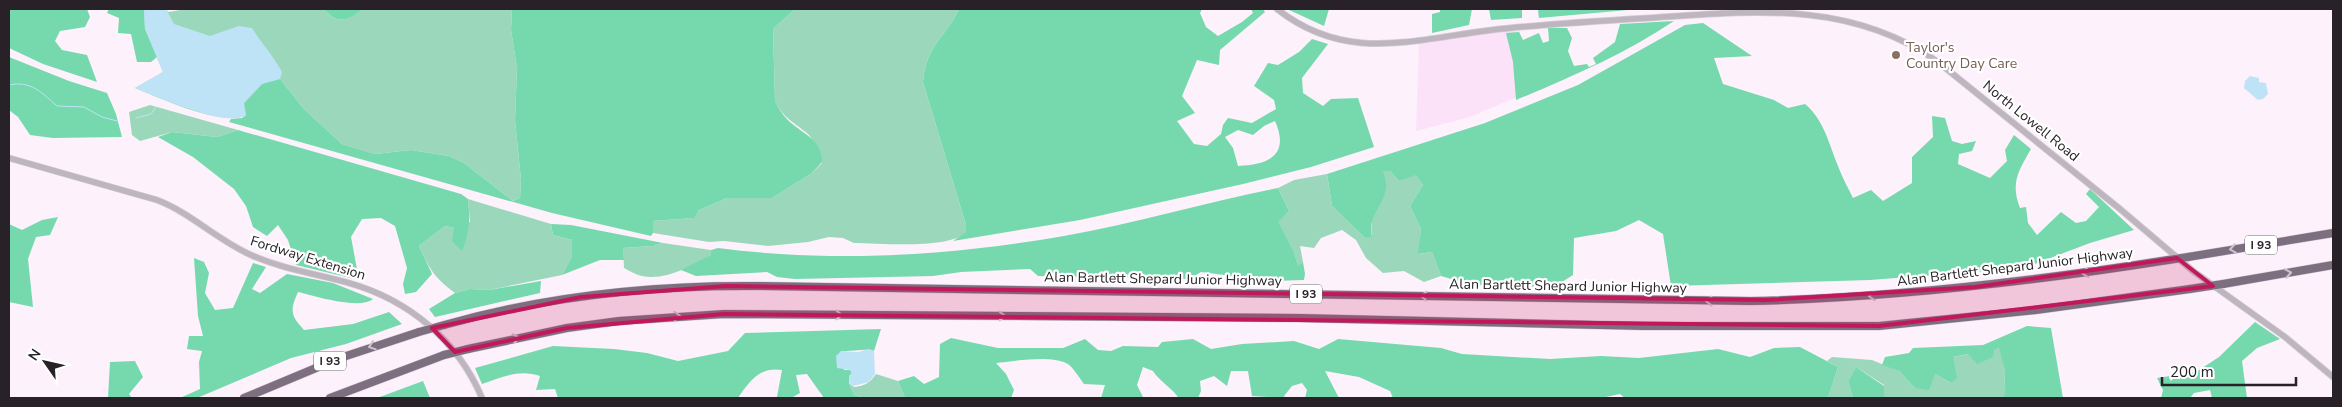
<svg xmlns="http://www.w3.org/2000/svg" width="2342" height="407" viewBox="0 0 2342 407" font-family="'Nunito Sans',sans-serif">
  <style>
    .built { fill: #fce2f9 }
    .green { fill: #9bd8bb }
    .forest { fill: #75d9ad; fill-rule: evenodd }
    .water { fill: #bfe3f6 }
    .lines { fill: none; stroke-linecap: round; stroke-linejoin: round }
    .stream { stroke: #bfe3f6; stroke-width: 1 }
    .minor-casing { stroke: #d7ccd5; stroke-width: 7 }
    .highway-casing { stroke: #d7ccd5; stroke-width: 9 }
    .minor { stroke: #bdb6bf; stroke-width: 5.5 }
    .highway { stroke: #7d6f7f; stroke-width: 8 }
    .highway-bridge-casing { stroke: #d7ccd5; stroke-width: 9; stroke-linecap: butt }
    .highway-bridge { stroke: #7d6f7f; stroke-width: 8 }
    .oneway { stroke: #cbc5cc }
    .marked { fill: #c2185b; fill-opacity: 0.2; stroke: #c2185b; stroke-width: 4; stroke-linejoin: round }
    .education-dot { fill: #8d6e63; stroke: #fff; stroke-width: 2 }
    .labels { text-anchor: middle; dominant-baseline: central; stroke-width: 4.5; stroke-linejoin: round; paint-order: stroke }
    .shield { fill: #fff; stroke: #686468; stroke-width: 1 }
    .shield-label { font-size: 12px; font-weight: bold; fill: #282127 }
    .education-label { font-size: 14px; fill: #785e54; stroke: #fff; text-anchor: start }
    .street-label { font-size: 14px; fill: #282127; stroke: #fff }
  </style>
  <rect width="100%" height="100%" fill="#fdf1fb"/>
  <polygon class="built" points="1520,29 1522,95 1470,117 1416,131 1419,43"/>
  <g class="green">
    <path d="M144,9h22l2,3 19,-3h137c14,17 24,11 39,0h149l-1,21 6,38 -2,52 6,60 -1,18 -7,3 -49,-38 -15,-7 -38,-6 -36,4 -33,-10 -38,-35 -24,-30c-8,9 -24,31 -35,36 -24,12 -85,-17 -110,-27l28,-16 -18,-43z"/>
    <path d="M795,9h164c-14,30 -32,34 -36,73l43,143v7c-17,18 -86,11 -112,11l-11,-5 -14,-1 -21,5 -40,4 -44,-5 -15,1 -56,-9v-12l40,-3 6,-8 28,-12h45l40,-25 10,-10c-4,-9 -8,-23 -14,-29 -14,-12 -24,-15 -33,-33l-2,-72z"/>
    <polygon points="150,105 238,130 217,137 172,132 140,141 132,135 129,112"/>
    <path d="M1383,171h7l9,10 17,-7 7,11 -13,21 11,23 -2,25 13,-2 9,24 -17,6 -20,-11 -21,2 -17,-15 -10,-18 -14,-10 -21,8 -7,10 -14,-2 3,16 -5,5 -4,-15 -17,-30 12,-11 -11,-23 16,-8 33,-6 5,32 33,32 7,-2c-3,-14 7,-48 11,-65z"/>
    <path d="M468,199l83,25 2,11 19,5v16l-10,19 -73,15 -19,-1 -15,4c-21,-16 -25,-23 -36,-47l26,-20 9,2 16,-6z"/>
    <path d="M663,243l48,7v5c-18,11 -47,26 -69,21 -6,-1 -12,-5 -18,-8l-1,-20 30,-2z"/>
    <polygon points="2000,348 2005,371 2004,398 1884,398 1884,385 1856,367 1848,381 1853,398 1828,398 1838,367 1827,361 1832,357 1872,360 1899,371 1915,388 1935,374 1951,383 1953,357"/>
    <path d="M876,374l22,7 7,17h-40l-11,-3 -5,-12 5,4c11,-1 16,-4 22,-13z"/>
  </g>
  <g class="forest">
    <polygon points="9,9 87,9 90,17 85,27 60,31 55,41 62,50 87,55 97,82 43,64 9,48"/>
    <polygon points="109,9 144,9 145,29 157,57 151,62 137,62 131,34 118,33 119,18 107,13"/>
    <path d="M324,9h39c-14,11 -25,17 -39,0z"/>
    <path d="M512,9h283l-22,20 2,72c5,10 11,19 20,25 14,11 27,16 27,36l-10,11 -40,25h-45l-28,12 -5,8 -41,3v12l-2,3 -99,-23 -323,-91 2,-3 11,-1 4,-3 -2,-11 18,-20 18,-5 24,30 38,35 33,10 36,-4 38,6 15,7 49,38 7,-3 1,-18 -6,-60 2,-52 -6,-38z"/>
    <path d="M959,9h243l-2,4 6,14 12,9 24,-14 11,-9 -2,-4h12l2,3 -45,38 -1,15 -22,-5 -15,36 13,17 -18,8 17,23 13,2 14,-12 2,-9 5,-7 24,5 24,-14 -2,-9 -20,-14 14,-23 10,2 21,-13 13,-13 16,5 -26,34 1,15 20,13 8,-7 27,-1 16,49 -63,20 -68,17 -163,36 -127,21 13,-9v-7l-43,-143c4,-39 22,-43 36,-73zM1275,121c15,34 -6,44 -37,45l-5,-18 -8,-11 13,-7 15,5 11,-9z"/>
    <polygon points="1287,9 1329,9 1324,26"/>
    <polygon points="1440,9 1472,9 1469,25 1432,33 1432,14 1440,12"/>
    <polygon points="1489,9 1522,9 1522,18 1491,20"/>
    <polygon points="1547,9 1627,9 1628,10 1539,18 1538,10"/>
    <path d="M1674,21c-49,33 -103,56 -158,79l-3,-38 -7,-29 13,-1 4,8 16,-7 4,10 6,-2 -1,-13h19l5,10 -4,13 6,15 13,-2 2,3 7,-3 -3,-6 22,-16 5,-18z"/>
    <path d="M1703,23l49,33 -38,2 9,26 51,16 14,8 17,-4c19,16 24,40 33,62 4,11 10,22 15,32l18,-8 12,11 29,-18v-26l21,-20 -1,-21 13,2 7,23 10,3 14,-3 -4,10 -13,3 -1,10 32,14 17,-17 -2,-11 9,-15 17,14c-12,21 -21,34 -11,59l6,-1 2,16 9,12 24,-23 15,11 10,-2 13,-14 -13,-13 4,-5 44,41 -44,13 -66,25 -154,12 -199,6 -8,-52 -24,-14 -23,11 -42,7 -1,37 -19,12 -82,-2 -31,-9 -9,-24 -14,2 3,-25 -11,-23 13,-21 -7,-10 -17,6 -9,-10h-7c1,5 4,11 3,16 -2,20 -19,28 -14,50l-7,1 -33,-32 -5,-32 158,-51 93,-38 107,-60z"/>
    <polygon points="9,57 69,81 107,93 116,114 122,137 53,138 30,135 18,117 9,110"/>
    <path d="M238,130l223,64 7,5c2,19 2,33 -6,52l-10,-10 2,-13 -9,-2 -26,20 13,28 -16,18 -11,2 -2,-10 4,-16 -12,-42 -14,-8 -19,1 -11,18 8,43 -63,-15 -8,-25 -10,-15 -11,11 -14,-9 -7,-21 -12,-17 -41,-32 -35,-20 14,-5 45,5z"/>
    <path d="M1278,188l11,23 -11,11 16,30 4,14 5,-4 2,12 -1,6 -34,1 -69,-9 -12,7 -151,-3 -8,-7 -69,3 -28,4 -138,3 -18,-2 -10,-5 -71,4 -15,-6 30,-15v-5l7,-2c115,15 232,8 346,-12 72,-13 142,-34 214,-48z"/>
    <polygon points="58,217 50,235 36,237 28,259 33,307 9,302 9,224 22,230 42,220"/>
    <polygon points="551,224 571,225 663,243 653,246 623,248 624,260 600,260 562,275 572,256 572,240 553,235"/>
    <path d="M194,258l10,4 5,11 -4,20 10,17 18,-2 20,-45 13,4 -14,22 8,4 27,-19 46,9 40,16c-13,11 -59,-3 -75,-7 -8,18 -8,23 6,38l49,-6 36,-12 13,12 -56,20 -55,14 -94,40h-17l20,-9 -1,-27 3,-11 -15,-2 2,-13h14l-5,-20z"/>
    <polygon points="541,281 540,293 435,317 429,309 455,293 470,289 489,290"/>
    <polygon points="2255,322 2280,339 2257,348 2242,361 2247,398 2212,398 2210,390 2194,393 2190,398 2161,398 2163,390 2157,378 2196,372 2219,357"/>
    <polygon points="2027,326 2051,328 2063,398 2004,398 2005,371 1999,348 1994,350 1993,357 1977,364 1968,354 1953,357 1957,378 1951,383 1935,374 1929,390 1915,388 1899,371 1882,365 1885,357 1909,353 1913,348 1983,345"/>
    <path d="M881,329l-7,22c-9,-3 -23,1 -33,0l3,19h6l2,3 -3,3v7l5,12 11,3h-41l-17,-24 -11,1 4,18 -7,4h-16l5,-27c-22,-4 -33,12 -44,28h-180l-3,-9 -19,1 4,-14c-21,-7 -38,1 -58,8l-7,-16 78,-22 61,3 33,4 31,8 50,-10 17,-18z"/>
    <path d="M951,338l47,10h65l22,-9 13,11 13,1 12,-5 35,1 4,-5 31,-3 18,10 31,-5 52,-3 25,8 19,-10 103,9 21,6 88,5 51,-3 38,2 79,-9 32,8 24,-9 26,-1 38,20 -10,31h-203l-5,-4 -19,4h-208l-3,-7 -31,-14 -34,-6 14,27h-34l2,-8 -5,-7 -10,3 -8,10 1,2 -33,-2 -4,-25h-17l-4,15 -13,-10 -14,5 1,10 -3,7h-20c-1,-6 -19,-17 -25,-27l-10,-4 -6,18 6,12 3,1h-45l4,-13 -21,-1c-5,-6 -11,-18 -18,-21 -16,-8 -52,-2 -70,0l10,11 8,16 -3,8h-106l-7,-17 16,-5 10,8 15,-7 1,-33z"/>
    <polygon points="135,361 143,377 129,394 132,398 108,398 110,362"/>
    <polygon points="1856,367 1884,386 1884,398 1853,398 1848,381"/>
    <polygon points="423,381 430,398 377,398"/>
  </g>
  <g class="water">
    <path d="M144,9h22l8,15 36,12 29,-10 13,2c9,15 21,27 30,44l-2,7 -18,5 -18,19 2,12c-16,14 -91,-19 -111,-27l28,-16 -18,-43z"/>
    <polygon points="2250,76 2259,78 2259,82 2266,83 2268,94 2263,99 2258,100 2244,88 2245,81"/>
    <polygon points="869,349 874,351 875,374 869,382 853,386 849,382 849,376 852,373 850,370 837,368 836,356 841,351 858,352"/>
  </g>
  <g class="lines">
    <g class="stream">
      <path d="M9,85c22,-5 33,8 48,21l27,1 18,10 15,4"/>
      <polyline points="136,118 151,114 156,107"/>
    </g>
    <defs>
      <g id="minor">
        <path d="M1277,9c70,55 137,30 215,21 52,-6 105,-9 158,-12 102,-7 201,-18 288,44l182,147 73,62 92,66 48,40"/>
        <path d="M9,158l148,42c34,13 60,40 94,55 31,14 66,19 98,28 60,17 109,58 133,115"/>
      </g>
      <g id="highway">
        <polyline points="2188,257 2333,233"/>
        <polyline points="2223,284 2333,265"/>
        <path d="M444,325c102,-29 209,-40 314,-39l992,15c141,-3 279,-19 418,-41"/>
        <polyline points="468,349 567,328 619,321 724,314 1300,318 1642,326 1879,326 2036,310 2190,289"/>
        <polyline points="244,398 340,358 419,332"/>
        <polyline points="330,398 444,355"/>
      </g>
    </defs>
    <use href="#minor" class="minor-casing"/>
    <use href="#highway" class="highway-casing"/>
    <use href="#minor" class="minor"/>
    <use href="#highway" class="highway"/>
    <defs>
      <g id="highway-bridge">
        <polyline points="2168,260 2188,257"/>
        <polyline points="2190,289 2223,284"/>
        <polyline points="419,332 444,325"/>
        <polyline points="444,355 468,349"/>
      </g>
    </defs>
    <use href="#highway-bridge" class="highway-bridge-casing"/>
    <use href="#highway-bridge" class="highway-bridge"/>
  </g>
  <defs><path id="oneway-chevron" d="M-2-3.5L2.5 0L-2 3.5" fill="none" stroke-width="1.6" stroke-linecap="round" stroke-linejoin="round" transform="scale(1.25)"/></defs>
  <g class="oneway">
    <use href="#oneway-chevron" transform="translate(2233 249) rotate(171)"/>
    <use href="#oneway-chevron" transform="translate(2085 273) rotate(172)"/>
    <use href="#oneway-chevron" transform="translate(2288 273) rotate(-10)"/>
    <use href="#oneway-chevron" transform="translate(1424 296) rotate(-179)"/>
    <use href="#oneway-chevron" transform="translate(1872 296) rotate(176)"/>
    <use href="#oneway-chevron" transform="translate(1709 301) rotate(-180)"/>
    <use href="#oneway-chevron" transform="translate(839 315)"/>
    <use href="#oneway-chevron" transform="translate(677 316) rotate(-3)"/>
    <use href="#oneway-chevron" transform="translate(1002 316)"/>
    <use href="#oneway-chevron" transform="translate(516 338) rotate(-12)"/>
    <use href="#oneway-chevron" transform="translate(372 346) rotate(162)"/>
  </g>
  <path class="marked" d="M2177,258l36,28 -334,40 -1155,-12 -157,14 -112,24 -23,-24 149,-31 145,-11 1040,14 209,-13z"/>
  <circle class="education-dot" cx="1896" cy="55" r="5"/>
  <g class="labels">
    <g class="shield">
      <rect x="2245" y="235.5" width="32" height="19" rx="4"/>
      <rect x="1290" y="284.5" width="32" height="19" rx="4"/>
      <rect x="314" y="351.5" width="32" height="19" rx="4"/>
    </g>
    <g class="shield-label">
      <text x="2261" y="245">I 93</text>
      <text x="1306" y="294">I 93</text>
      <text x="330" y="361">I 93</text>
    </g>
    <g class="education-label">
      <text x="1906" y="47">Taylor's<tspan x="1906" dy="16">Country Day Care</tspan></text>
    </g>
    <g class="street-label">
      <text transform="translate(2031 121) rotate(39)">North Lowell Road</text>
      <text transform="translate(308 258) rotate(17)">Fordway Extension</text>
      <text transform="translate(2015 267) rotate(-7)">Alan Bartlett Shepard Junior Highway</text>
      <text transform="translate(1163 279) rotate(1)">Alan Bartlett Shepard Junior Highway</text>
      <text transform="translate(1568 286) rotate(1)">Alan Bartlett Shepard Junior Highway</text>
    </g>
  </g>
  <rect width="2342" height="407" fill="none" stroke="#282127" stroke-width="20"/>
  <g transform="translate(45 362) rotate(304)" stroke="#ffffff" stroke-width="4" paint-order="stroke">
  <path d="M0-4L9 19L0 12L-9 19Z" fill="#282127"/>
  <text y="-8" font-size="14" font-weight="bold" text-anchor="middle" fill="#282127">N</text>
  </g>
  <path d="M2162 377v8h134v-8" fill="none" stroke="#282127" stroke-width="2.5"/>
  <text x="2170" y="377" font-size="15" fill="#282127" stroke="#ffffff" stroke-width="4" paint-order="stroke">200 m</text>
</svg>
